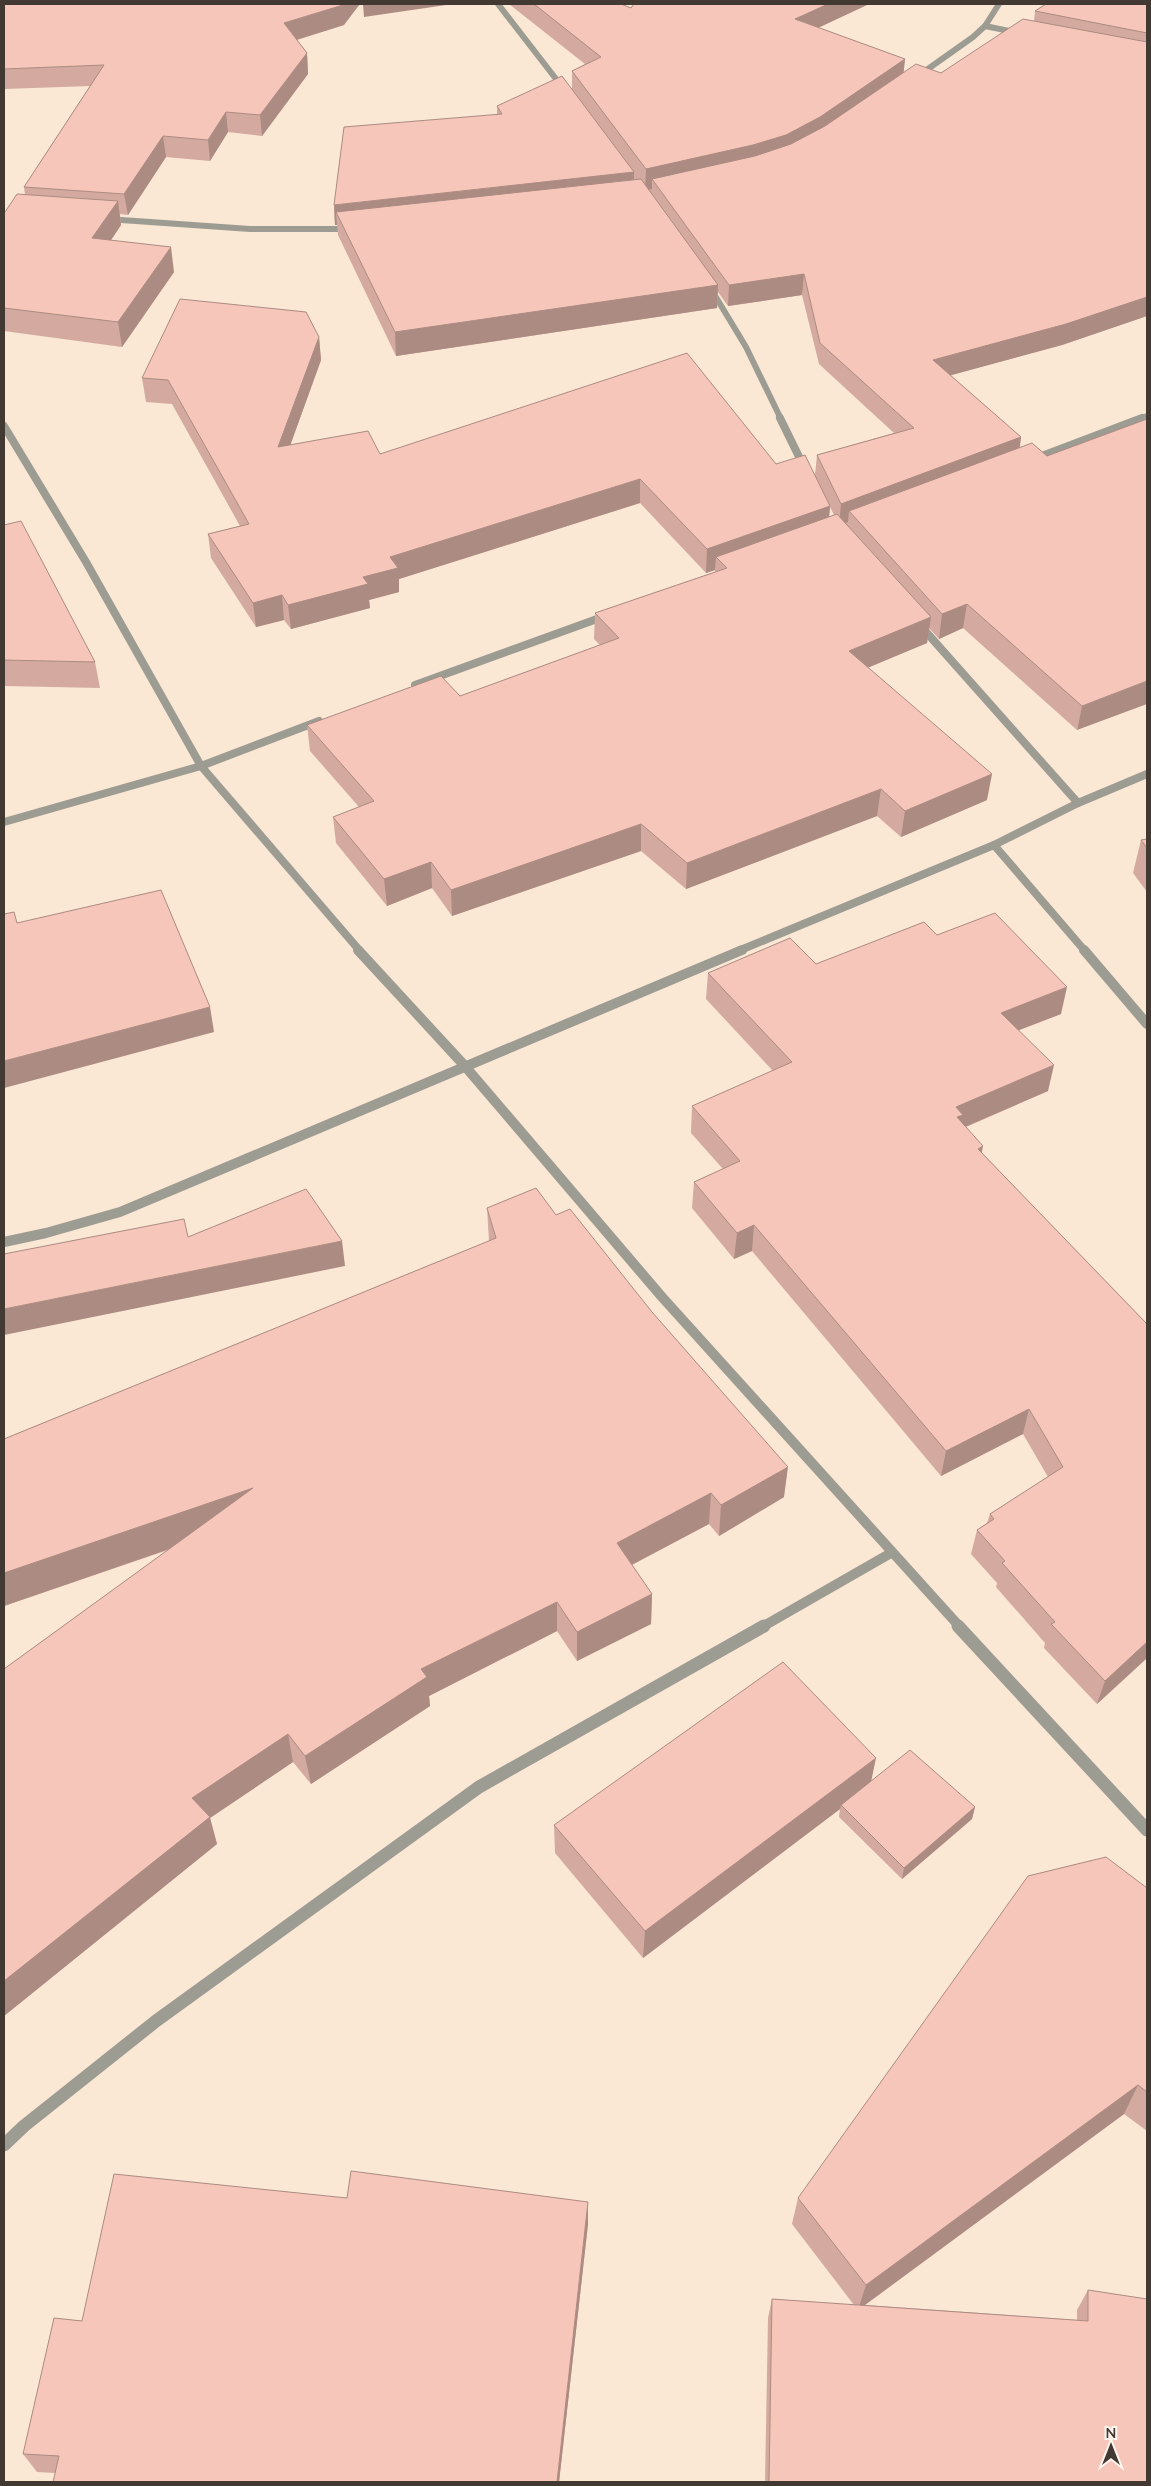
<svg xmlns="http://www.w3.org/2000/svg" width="1151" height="2486" viewBox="0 0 1151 2486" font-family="Lato,sans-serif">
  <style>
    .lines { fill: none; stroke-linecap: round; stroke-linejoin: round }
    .street-far3 { stroke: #9d9c92; stroke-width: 6 }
    .street-far2 { stroke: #9d9c92; stroke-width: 8 }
    .street-far1 { stroke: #9d9c92; stroke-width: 10 }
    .street { stroke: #9d9c92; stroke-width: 13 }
    .wall { fill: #d4aaa0; fill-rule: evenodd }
    .shaded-wall { fill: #ac8b82 }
    .building { fill: #f6c6ba; stroke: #ac8b82 }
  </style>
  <rect width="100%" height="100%" fill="#fae7d4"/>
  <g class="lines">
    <g class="street-far3">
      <polyline points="498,4 563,88"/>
      <polyline points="985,26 1019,33"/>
      <polyline points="918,76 973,37 985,26 999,4"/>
      <polyline points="107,219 250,229 350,229"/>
      <polyline points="711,289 746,347 781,419"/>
      <polyline points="1139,419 1147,416"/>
    </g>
    <g class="street-far2">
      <polyline points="780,418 805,469"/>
      <polyline points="4,426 86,562 201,766 360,951"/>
      <polyline points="1034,459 1142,418"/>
      <polyline points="919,624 1078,803"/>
      <polyline points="415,685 608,615"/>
      <polyline points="4,822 201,766 319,721"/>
      <polyline points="994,845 1085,951"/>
      <polyline points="738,951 994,845 1078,803 1147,774"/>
    </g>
    <g class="street-far1">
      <polyline points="358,950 464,1065 662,1297 960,1627"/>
      <polyline points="1084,950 1147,1024"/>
      <polyline points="4,1242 46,1233 120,1212 742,950"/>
      <polyline points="762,1627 891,1553"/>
    </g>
    <g class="street">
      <polyline points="958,1626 1147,1830"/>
      <polyline points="4,2145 24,2126 156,2021 479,1787 764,1626"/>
    </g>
  </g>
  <g class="wall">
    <polygon points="4,4 344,25 297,40 307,53 308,74 262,136 228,132 210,161 166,157 128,215 120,214 121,225 110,241 174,272 122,347 4,331 4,212 5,212 25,195 24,187 90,86 4,89"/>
    <path d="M509,4h112l10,4 3,-4h235l-51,24 87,31 -2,14h38l93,-52 1,-10 112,-7v312l-85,29 -112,30 71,62 -1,11 27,8 100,-37 -70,311 -114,-102 -24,11 -10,-11 -2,15 -59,24 119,133 -86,37 -24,-21 -191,73 -45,-38 -189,65 -20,-28 -45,18 -51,-63 -3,-26 26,-10 -49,-56 -3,-26 153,-29 140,-51 -6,-6 1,-26 120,-41v-2l-9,3 -66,-70 -241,76v13l-30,8 1,8 -79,21 -7,-9 -28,7 -45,-69 -3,-24 32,-8 -68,-122 -26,-2 -4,-24 177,-41 2,23 -31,85 90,9 396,10 39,11 2,-20 77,-22 -75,-69 -17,-69 -74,11 -10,-14 -1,16 -321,48 -58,-121 -1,-10h-2l-1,-20 163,-90v-9l75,-18v-17l13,-7zM830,507l4,8 -5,2z"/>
    <polygon points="4,525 95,662 100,688 4,686"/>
    <polygon points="1147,839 1147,892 1133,873 1141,840"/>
    <polygon points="937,935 1061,1014 1019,1030 1048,1091 966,1127 982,1153 1147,1324 1147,1658 1097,1704 1044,1648 1045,1643 996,1587 997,1583 971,1554 977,1530 987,1523 990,1514 1048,1477 1023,1434 941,1476 752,1251 734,1259 692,1208 694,1182 723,1169 691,1133 692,1106 773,1071 706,999 708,973 816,964"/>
    <polygon points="487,1208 556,1215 784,1497 719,1536 709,1524 632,1565 652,1594 651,1624 577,1661 557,1631 429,1696 430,1706 311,1784 293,1762 210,1818 217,1844 4,2016 4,1669 168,1550 4,1606 4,1439 489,1241"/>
    <polygon points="871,1781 975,1807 972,1819 902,1879 839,1817 840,1809 643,1958 555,1853 554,1825"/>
    <polygon points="1147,1888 1147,2131 1124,2114 865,2305 1077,2320 1077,2310 1088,2290 1147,2482 765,2482 768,2318 772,2299 854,2305 792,2224 798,2198"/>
    <polygon points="588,2224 559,2482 53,2482 55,2473 37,2472 23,2454 82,2321"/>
  </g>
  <g class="shaded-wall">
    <polygon points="344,4 360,4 344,25 286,43 284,23"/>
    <polygon points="363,4 453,4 364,17"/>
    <polygon points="828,4 869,4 794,39 795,19"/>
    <polygon points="307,53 308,74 262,136 260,115"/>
    <polygon points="905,59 903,79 785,155 652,179 652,189 645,190 646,169"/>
    <polygon points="226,112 228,132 210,161 208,140"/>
    <polygon points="163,136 166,157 128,215 124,194"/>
    <polygon points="634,172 634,192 336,212 337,225 335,225 334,205"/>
    <polygon points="118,201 121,225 96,263 92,238"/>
    <polygon points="171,247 174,272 122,347 118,322"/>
    <polygon points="804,274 802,295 728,306 729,285"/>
    <polygon points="718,285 717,308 396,356 395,332"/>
    <polygon points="1147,297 1147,316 1062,345 930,381 933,360"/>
    <polygon points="319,337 321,360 281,471 278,447"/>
    <polygon points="1021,437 1018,458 849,511 848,522 839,526 841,504"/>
    <polygon points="640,479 640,503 399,579 399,592 369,600 370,608 291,629 288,605 363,577 390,557"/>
    <polygon points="830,506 828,530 716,557 715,570 706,573 707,549"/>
    <polygon points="282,595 284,620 256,627 253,603"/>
    <polygon points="967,604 963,628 939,639 942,614"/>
    <polygon points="931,617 927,643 846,677 849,651"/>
    <polygon points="1147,681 1147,704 1077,730 1082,706"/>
    <polygon points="992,774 987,800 901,837 905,811"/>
    <polygon points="881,789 877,816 686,889 687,863"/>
    <polygon points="641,824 641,851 452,916 451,890"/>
    <polygon points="431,862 432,888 387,906 384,879"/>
    <polygon points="1067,987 1061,1014 996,1039 1001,1013"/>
    <polygon points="210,1007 214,1032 4,1088 4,1061"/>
    <polygon points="1054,1065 1048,1091 960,1129 958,1141 956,1107"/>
    <polygon points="983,1146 978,1172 978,1149"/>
    <polygon points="754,1225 752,1251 734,1259 737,1233"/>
    <polygon points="342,1241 345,1266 4,1335 4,1309"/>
    <polygon points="1029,1409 1023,1434 941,1476 946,1451"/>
    <polygon points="788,1467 784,1497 719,1536 721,1505"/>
    <polygon points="253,1488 259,1518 4,1606 4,1573"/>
    <polygon points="711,1493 709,1524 616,1573 617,1543"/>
    <polygon points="652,1594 651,1624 577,1661 577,1632"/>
    <polygon points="557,1602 557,1631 429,1696 430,1706 311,1784 305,1756 421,1669"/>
    <polygon points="1147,1642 1147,1658 1097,1704 1105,1681"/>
    <polygon points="288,1734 293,1762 210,1818 217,1844 4,2016 4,1981 192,1798"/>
    <polygon points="876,1758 870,1787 841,1805 840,1809 643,1958 645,1931"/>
    <polygon points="975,1807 972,1819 902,1879 904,1868"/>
    <polygon points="1138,2085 1124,2114 858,2310 866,2285"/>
    <polygon points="588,2202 588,2224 559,2482 557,2482"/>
  </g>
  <g class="building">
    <polygon points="4,4 344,4 343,5 284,23 307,53 260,115 226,112 208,140 163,136 124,194 24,187 104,65 4,69"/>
    <polygon points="534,4 621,4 631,8 634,4 828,4 795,19 905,59 820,117 786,135 753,145 646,169 572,71 601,57"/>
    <polygon points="1046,4 1147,4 1147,33 1035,11"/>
    <polygon points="1023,19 1147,42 1147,297 1066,324 933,360 1021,437 841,504 817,455 914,428 820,343 804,274 729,285 652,179 755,156 791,144 825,126 916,64 941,73"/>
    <polygon points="562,76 634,172 334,205 344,127 502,114 497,106"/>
    <polygon points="641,179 718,285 395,332 336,212"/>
    <polygon points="17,194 118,201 92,238 171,247 118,322 4,308 4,212 5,212"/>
    <polygon points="180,299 306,312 319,337 278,447 368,431 380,454 687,353 776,464 805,455 830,506 707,549 640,479 390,557 398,568 363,577 368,584 288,605 282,595 253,603 208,534 249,524 168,380 142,378"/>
    <polygon points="1147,419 1147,681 1082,706 967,604 942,614 849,511 1032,443 1047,456"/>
    <polygon points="837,514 931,617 849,651 992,774 905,811 881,789 687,863 641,824 451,890 431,862 384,879 333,817 374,801 307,725 441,676 460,696 619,638 595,613 727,568 716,557"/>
    <polygon points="21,521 95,662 4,660 4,525"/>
    <polygon points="1147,839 1147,848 1141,840"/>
    <polygon points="161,890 210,1007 4,1061 4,914 14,912 17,923"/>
    <polygon points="995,913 1067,987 1001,1013 1054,1065 956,1107 963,1115 957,1117 983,1146 978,1149 1147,1324 1147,1642 1105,1681 1051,1624 1055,1622 1002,1563 1005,1561 977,1530 994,1519 990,1514 1063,1467 1029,1409 946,1451 754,1225 737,1233 694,1182 740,1161 692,1106 792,1062 708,973 790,938 816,964 924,922 937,935"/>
    <polygon points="536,1188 556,1215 570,1209 652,1312 788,1467 721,1505 711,1493 617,1543 652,1594 577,1632 557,1602 421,1669 427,1677 305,1756 288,1734 192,1798 210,1817 4,1981 4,1669 253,1488 4,1573 4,1439 496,1238 487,1208"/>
    <polygon points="306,1189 342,1241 4,1309 4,1254 184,1219 188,1237"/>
    <polygon points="783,1662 876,1758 645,1931 554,1825"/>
    <polygon points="910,1750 975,1807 904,1868 841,1805"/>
    <polygon points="1106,1857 1147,1888 1147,2092 1138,2085 866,2285 798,2198 1028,1876"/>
    <polygon points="351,2171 588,2202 557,2482 53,2482 59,2456 23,2454 54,2318 82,2321 114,2174 347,2198"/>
    <polygon points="1088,2290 1147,2299 1147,2482 769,2482 772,2299 1088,2321"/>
  </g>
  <rect width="1151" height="2486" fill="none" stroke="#413932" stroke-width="10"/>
  <g transform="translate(1111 2446)" stroke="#fef6ef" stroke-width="4" paint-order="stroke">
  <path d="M0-4L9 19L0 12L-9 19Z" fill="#413932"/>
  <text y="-8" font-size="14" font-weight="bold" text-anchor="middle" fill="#413932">N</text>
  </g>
</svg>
